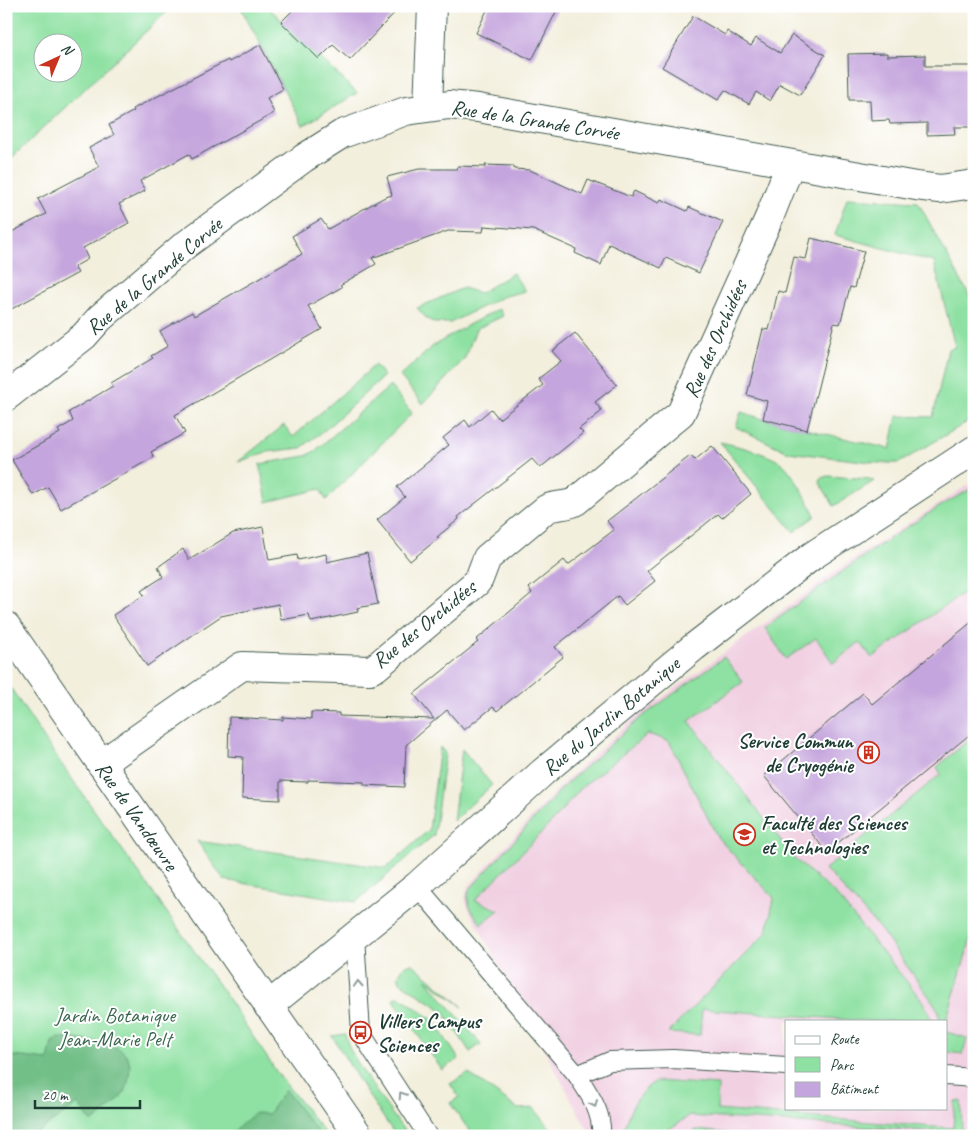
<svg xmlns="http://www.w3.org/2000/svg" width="980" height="1142" viewBox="0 0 980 1142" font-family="Caveat,sans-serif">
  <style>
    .built { fill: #f1d0e2; fill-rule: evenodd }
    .green { fill: #8ee1a2; stroke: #568f6b; fill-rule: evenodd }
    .forest { fill: #72bf88; stroke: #487e5e }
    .building { fill: #c5a5dd }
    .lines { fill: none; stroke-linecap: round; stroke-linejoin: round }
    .service-casing { stroke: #3f584d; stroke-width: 20 }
    .minor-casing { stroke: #3f584d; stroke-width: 30 }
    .service { stroke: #fff; stroke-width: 18 }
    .minor { stroke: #fff; stroke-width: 28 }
    .oneway { stroke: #8f9e9a }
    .labels { text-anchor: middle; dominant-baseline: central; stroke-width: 4; stroke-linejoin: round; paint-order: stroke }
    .street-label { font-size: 21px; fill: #1f3d34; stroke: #fff }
    .poi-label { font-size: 21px; font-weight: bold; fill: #1f3d34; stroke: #fff; text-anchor: start }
    .park-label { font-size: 21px; fill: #3b6650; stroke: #fff }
  </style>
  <rect width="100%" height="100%" fill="#fff"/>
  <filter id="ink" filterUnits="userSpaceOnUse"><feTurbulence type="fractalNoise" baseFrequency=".02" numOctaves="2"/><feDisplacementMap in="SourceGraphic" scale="10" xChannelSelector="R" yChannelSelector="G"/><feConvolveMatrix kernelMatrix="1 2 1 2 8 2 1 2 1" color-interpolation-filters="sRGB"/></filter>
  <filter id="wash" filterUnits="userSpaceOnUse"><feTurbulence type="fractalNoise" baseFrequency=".0096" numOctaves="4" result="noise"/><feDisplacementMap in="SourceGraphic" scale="20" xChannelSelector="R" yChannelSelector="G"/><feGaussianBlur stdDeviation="1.12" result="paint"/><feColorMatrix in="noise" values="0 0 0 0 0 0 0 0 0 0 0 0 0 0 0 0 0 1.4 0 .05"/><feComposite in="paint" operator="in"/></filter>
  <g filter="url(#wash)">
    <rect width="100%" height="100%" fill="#f3efdd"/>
    <path class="built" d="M974,481v655h-383l-123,-228 -3,-9 2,-11 97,-106 69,-63 217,-158zM786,1021h160v87h-160z"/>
    <g class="green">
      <path d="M6,6h167l-167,157zM42,42h30v30h-30z"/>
      <polygon points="240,6 267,6 357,93 303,126"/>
      <polygon points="847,198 918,202 974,304 974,418 899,463 879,463 788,452 736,427 741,412 763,419 890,449 897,416 933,417 948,349 955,347 934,262 835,235"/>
      <polygon points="513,273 525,291 502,297 450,323 435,323 427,319 417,308 463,288 480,293"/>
      <polygon points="499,309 503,316 476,329 465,358 423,404 400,376 433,346 470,324"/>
      <polygon points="375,365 384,376 326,429 301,448 267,452 238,462 284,425 293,437"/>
      <polygon points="390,386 412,413 326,500 320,489 267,502 260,464 306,456 315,451"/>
      <path d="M720,442c15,3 55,13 65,24 9,9 26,39 30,50l-21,16z"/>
      <polygon points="828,476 870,479 874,481 834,506 820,483 821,478"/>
      <path d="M974,487v98l-102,73 -12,-16 -27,21 -17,-25 -30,21 -21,-31c67,-49 135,-101 209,-141z"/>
      <path d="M724,657l19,25 -54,39 107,139 39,34 86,105 9,15 1,7h-64l-165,-12 -2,26 -32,-2 99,-101 7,-34 -56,-60 -49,-97 -21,-7 -65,52 -33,38 -75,76 24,10 -18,14c-8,-12 -16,-19 -12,-34l97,-106 73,-65z"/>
      <polygon points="6,681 55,755 222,990 278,1074 327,1136 6,1136"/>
      <polygon points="974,735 974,928 946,1021 940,1021 938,1010 933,1002 880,929 825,869 941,774 937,767"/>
      <polygon points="440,747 445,753 434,835 356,902 224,880 197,841 386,868 429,830"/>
      <polygon points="462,749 492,785 453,821"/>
      <polygon points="413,964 463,1007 426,979 481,1044 470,1052 442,1010 400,982 398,976 405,965"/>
      <polygon points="397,997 402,998 433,1020 459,1059 442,1070 393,999"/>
      <polygon points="946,1032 967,1038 963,1054 946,1052"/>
      <path d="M345,1034c4,24 47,79 63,102h-12l-30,-44 -34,-56z"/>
      <polygon points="468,1073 518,1109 534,1108 557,1136 473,1136 450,1103 459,1097 450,1084"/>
      <path d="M656,1081l62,4 -1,25 217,17 19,1 2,-26 6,-1 1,32 -273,-17 -30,20h-37c5,-22 15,-44 34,-55z"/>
      <polygon points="696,1130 746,1135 752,1136 686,1136"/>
    </g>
    <g class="forest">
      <path d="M59,1038c12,0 23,2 35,4 22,4 40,7 35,34 -1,6 -2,13 -6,18 -8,11 -21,20 -31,29l-14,-19 -46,32h-26v-81l42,5 4,-18z"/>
      <polygon points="285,1090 321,1136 228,1136 255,1113 268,1114"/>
    </g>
    <g id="blocks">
      <g class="building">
        <polygon points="297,6 401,6 350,60 333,45 319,59 281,22"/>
        <polygon points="489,6 559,6 532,60 476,33"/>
        <polygon points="693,16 725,35 727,31 751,46 756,38 780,53 792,35 825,55 800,95 780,84 770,101 756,92 749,104 725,90 718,100 662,67"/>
        <polygon points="260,45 283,89 267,98 274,113 192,159 189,154 140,181 145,191 119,204 129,223 83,248 88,259 74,267 78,273 6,312 6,235 46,214 38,199 99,167 89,148 114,135 109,125 134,111 133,109 158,96 228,60 229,62"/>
        <polygon points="887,53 887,56 925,55 925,66 974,66 974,127 954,127 955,134 927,135 927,123 890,124 889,120 871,121 870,100 849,100 848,54"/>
        <polygon points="485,165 514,166 514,169 530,170 582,194 588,180 631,197 634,191 659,203 661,199 687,211 689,207 723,222 699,273 666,258 661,268 609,244 601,265 575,253 576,249 533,230 484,226 483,232 448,231 372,258 376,264 340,285 342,287 308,306 322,329 175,415 185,433 151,452 154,457 61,509 48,487 33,495 12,460 60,433 58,430 73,421 69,412 113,386 111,383 153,358 151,356 168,346 160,331 192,312 194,316 302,254 292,236 321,219 328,229 383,198 392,195 387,177 419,169 457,169 458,166 486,167"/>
        <polygon points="811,238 864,251 854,288 850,287 840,324 834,323 807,430 763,419 767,401 747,395 763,329 769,330 778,291 785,293 794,257 806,259"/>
        <polygon points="575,333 617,385 595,402 602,411 579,429 583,433 540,468 532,459 458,517 459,519 437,537 439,538 410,561 377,520 405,497 397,487 449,445 443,438 465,420 470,427 491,409 499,419 543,385 538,379 561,361 552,351"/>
        <polygon points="712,446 751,494 722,518 718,514 647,571 655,581 625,605 618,596 555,647 563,657 497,711 493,707 464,730 447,710 406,745 404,787 364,785 364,782 308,780 308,782 280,781 280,800 242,798 243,757 228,756 229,717 283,720 283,717 311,719 311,712 339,713 339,716 434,719 414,694 478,642 476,640 532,593 529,588 564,560 568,565 614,530 607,521 690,456 695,460"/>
        <polygon points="263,527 269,560 297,555 298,560 326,554 327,562 367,553 378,604 357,608 358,612 311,622 309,615 281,620 278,604 221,616 147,666 113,615 144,595 141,591 163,577 158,567 183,549 189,560 233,533"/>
        <polygon points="974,620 974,731 827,852 764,776 863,693 872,704"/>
      </g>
    </g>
  </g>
  <g filter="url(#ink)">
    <use href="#blocks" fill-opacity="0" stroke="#3f584d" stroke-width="1"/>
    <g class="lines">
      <defs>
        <g id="service">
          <path d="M417,886l160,189c12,19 26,37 24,61"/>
          <polyline points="355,936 361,1033 428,1136"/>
          <polyline points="577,1075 610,1061 673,1059 786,1066"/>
          <polyline points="946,1076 974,1078"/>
        </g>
        <g id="minor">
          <polyline points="428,107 432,6"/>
          <polyline points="6,397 84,336 100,318 184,246 304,158 342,134 406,111 449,105 478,108 916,186 940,189 974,184"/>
          <polyline points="6,626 359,1136"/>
          <path d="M101,764l141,-98 128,4 6,-3 100,-84 3,-4 8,-21 59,-49c9,-5 21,-2 30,-8l105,-88 88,-195 21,-53"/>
          <polyline points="268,1006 417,886 543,772 694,647 812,556 974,450"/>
        </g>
      </defs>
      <use href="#service" class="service-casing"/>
      <use href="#minor" class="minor-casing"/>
      <use href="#service" class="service"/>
      <use href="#minor" class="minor"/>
    </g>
    <defs><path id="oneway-chevron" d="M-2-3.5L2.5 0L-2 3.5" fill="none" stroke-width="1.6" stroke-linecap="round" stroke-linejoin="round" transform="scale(1.25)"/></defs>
    <g class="oneway">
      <use href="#oneway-chevron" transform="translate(358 984) rotate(-93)"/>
      <use href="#oneway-chevron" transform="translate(402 1095) rotate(-123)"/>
      <use href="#oneway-chevron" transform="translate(594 1104) rotate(66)"/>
    </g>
  </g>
  <defs>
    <symbol id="building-ring" viewBox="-11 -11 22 22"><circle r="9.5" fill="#fff" stroke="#c8321e" stroke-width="1.5"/><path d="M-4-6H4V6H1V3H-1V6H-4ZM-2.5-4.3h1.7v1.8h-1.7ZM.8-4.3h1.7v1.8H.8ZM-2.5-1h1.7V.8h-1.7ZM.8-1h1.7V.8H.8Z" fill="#c8321e"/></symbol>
    <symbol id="university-ring" viewBox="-11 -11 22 22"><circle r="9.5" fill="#fff" stroke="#c8321e" stroke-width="1.5"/><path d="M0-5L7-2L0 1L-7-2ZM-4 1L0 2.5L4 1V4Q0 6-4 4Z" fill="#c8321e"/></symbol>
    <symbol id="bus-ring" viewBox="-11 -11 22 22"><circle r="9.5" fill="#fff" stroke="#c8321e" stroke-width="1.5"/><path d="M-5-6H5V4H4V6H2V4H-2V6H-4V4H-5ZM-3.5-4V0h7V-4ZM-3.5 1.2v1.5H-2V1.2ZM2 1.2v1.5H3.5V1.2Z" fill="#c8321e"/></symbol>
  </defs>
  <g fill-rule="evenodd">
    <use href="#building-ring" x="856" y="740" width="25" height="25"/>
    <use href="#university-ring" x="732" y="822" width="25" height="25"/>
    <use href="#bus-ring" x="348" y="1020" width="25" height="25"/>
  </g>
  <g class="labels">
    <g class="street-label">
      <text transform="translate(535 120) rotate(9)">Rue de la Grande Corvée</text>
      <text transform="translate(154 276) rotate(-40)">Rue de la Grande Corvée</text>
      <text transform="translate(715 339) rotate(-66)">Rue des Orchidées</text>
      <text transform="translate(424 624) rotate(-39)">Rue des Orchidées</text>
      <text transform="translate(611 716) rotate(-40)">Rue du Jardin Botanique</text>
      <text transform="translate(137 816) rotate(55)">Rue de Vandœuvre</text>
    </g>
    <g class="poi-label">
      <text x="853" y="741" text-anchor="end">Service Commun<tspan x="853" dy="24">de Cryogénie</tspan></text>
      <text x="761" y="823">Faculté des Sciences<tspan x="761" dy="24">et Technologies</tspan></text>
      <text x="377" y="1021">Villers Campus<tspan x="377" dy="24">Sciences</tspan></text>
    </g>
    <g class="park-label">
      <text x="115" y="1015">Jardin Botanique<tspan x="115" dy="24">Jean-Marie Pelt</tspan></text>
    </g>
  </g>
  <rect width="980" height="1142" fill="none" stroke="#fff" stroke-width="25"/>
  <rect x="785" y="1020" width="162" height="90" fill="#ffffff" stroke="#a5b1ae"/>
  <rect x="795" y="1036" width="25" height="8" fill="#ffffff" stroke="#a5b1ae"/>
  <text x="830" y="1044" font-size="15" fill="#1f3d34">Route</text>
  <rect x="795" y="1057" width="25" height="15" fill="#8ee1a2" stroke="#a5b1ae"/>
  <text x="830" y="1070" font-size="15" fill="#1f3d34">Parc</text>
  <rect x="795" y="1082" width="25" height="15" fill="#c5a5dd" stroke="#a5b1ae"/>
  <text x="830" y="1094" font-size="15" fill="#1f3d34">Bâtiment</text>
  <g transform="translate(58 58) rotate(44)"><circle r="24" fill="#ffffff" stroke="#a5b1ae"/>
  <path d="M0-4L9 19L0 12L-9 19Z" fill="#c8321e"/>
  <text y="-8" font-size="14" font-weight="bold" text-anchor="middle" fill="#1f3d34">N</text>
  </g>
  <path d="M35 1100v8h105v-8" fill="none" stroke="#1f3d34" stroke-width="2.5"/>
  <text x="42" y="1100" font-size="15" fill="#1f3d34" stroke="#ffffff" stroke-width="4" paint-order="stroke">20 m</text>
</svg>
